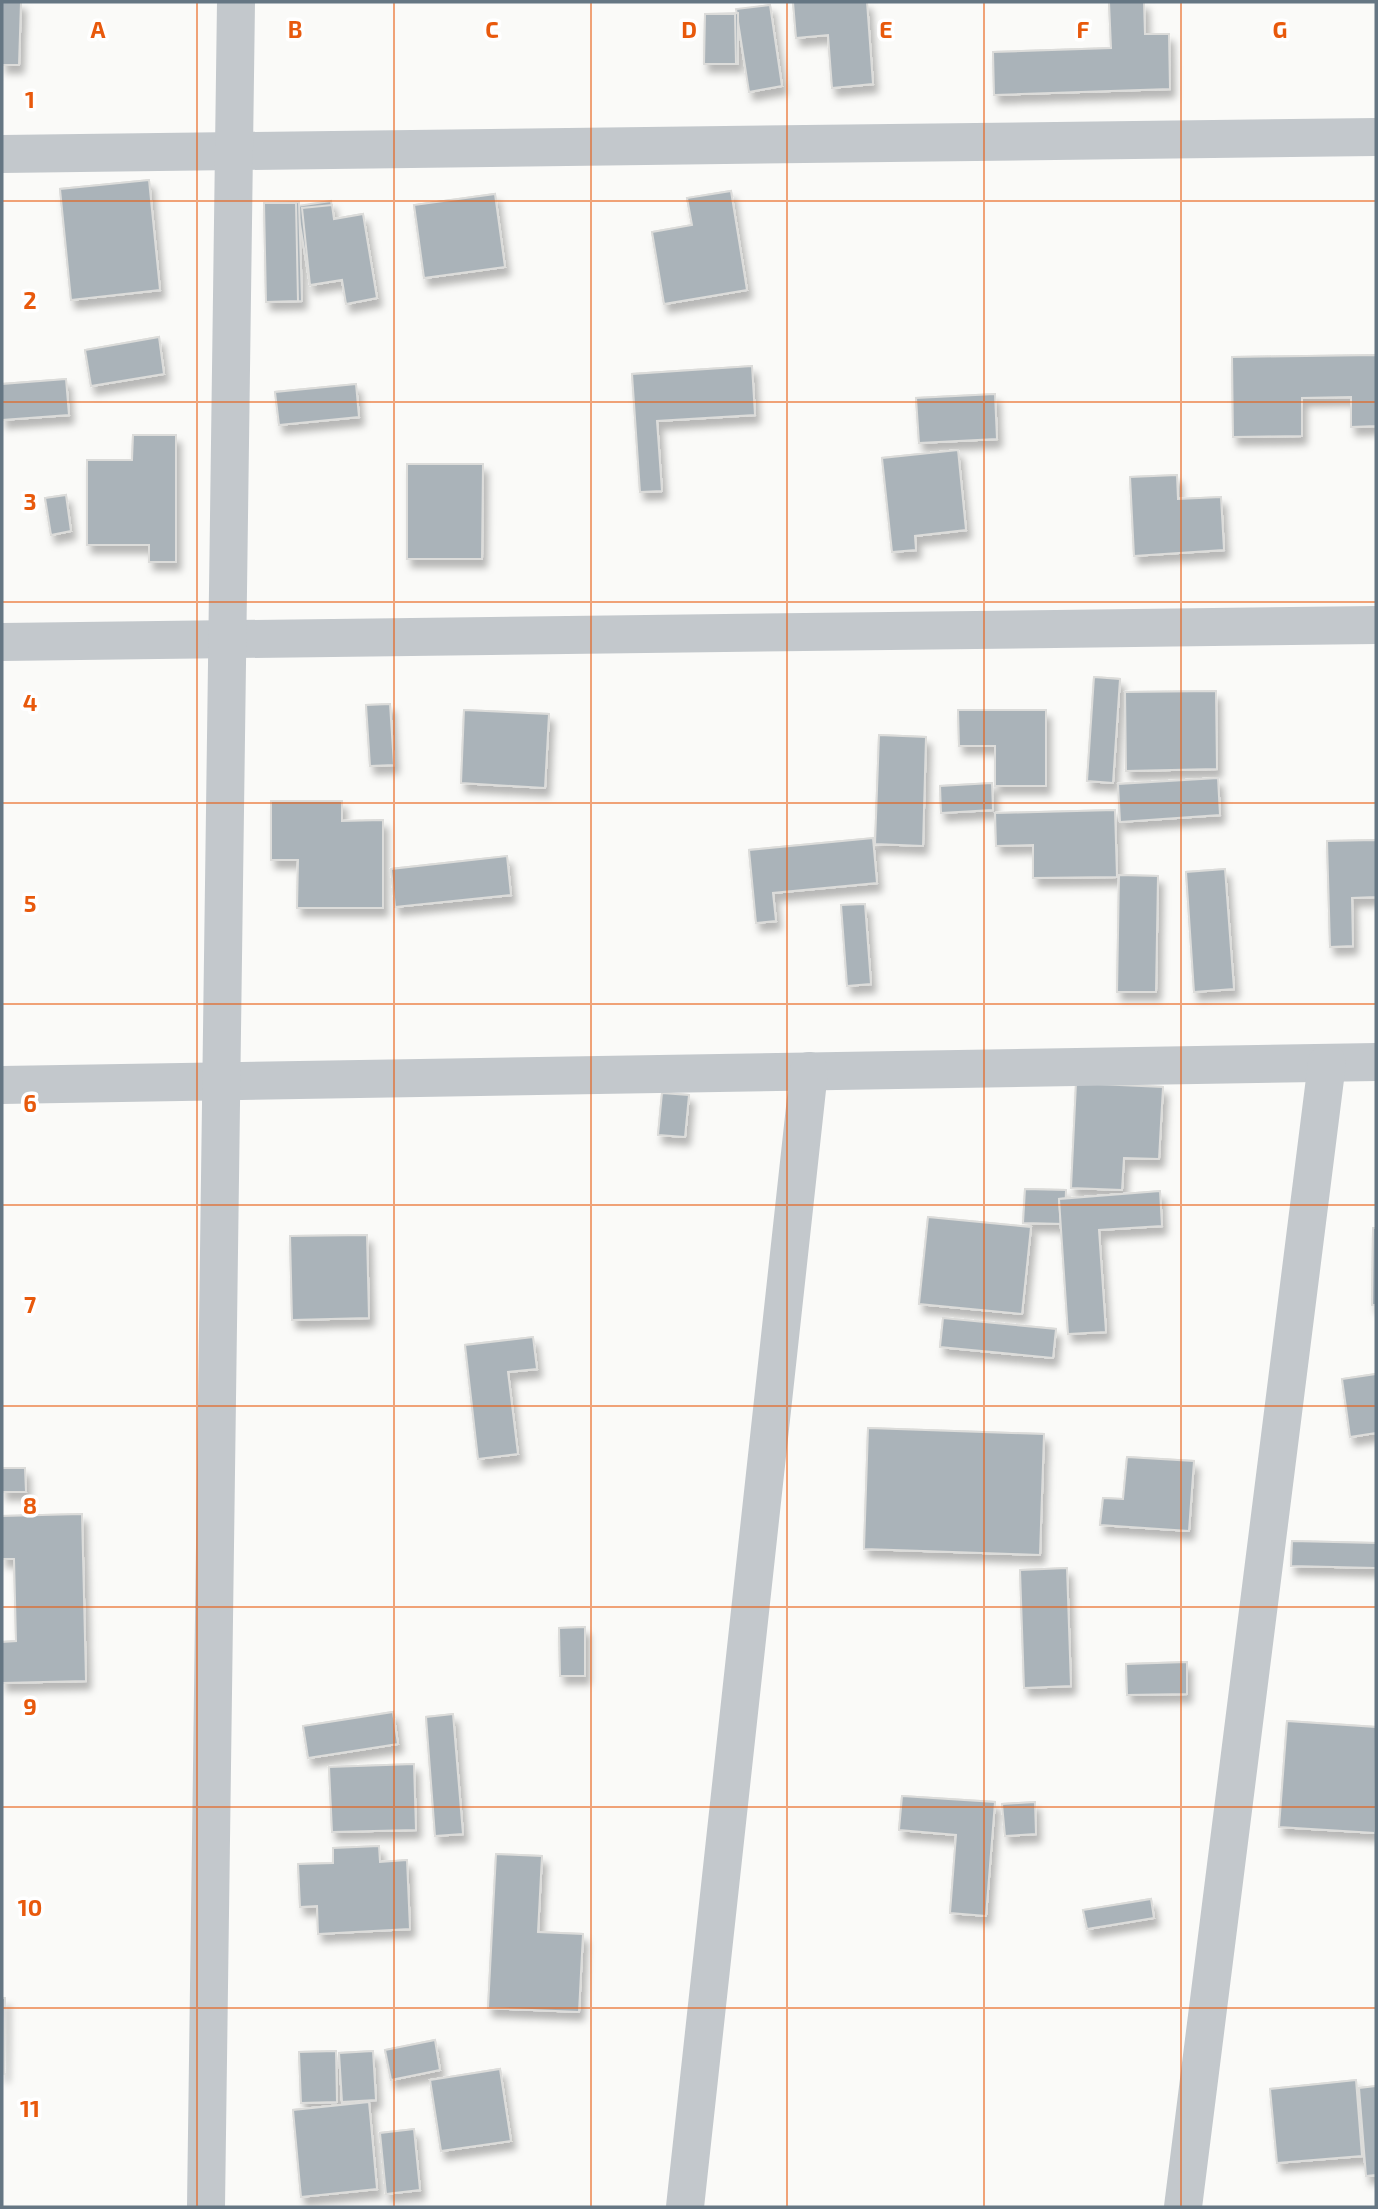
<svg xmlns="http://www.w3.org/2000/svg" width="1378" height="2209" viewBox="0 0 1378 2209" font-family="'Exo 2',sans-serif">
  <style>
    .building { fill: #aab3b9; stroke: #dcdcda; stroke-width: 2; filter: url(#shadow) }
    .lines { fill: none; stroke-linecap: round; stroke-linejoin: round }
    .minor { stroke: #c3c8cc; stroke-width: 38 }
    .grid { fill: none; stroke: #e8590c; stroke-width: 2; stroke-opacity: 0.55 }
    .grid-label { font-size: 23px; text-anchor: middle; font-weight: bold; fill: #e8590c; stroke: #fff; stroke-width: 7; stroke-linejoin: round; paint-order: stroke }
  </style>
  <defs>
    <filter id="shadow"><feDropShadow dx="4.5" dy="8" stdDeviation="3.5" flood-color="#0004"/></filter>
  </defs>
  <rect width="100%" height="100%" fill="#fafaf8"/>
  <g class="building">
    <polygon points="2,2 21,2 19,65 2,65"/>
    <polygon points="2,2 21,2 19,65 2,65"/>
    <polygon points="793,2 867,2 873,84 832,88 828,35 796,38"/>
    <polygon points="793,2 867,2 873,84 832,88 828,35 796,38"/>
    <polygon points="1109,2 1144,2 1145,34 1169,34 1170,89 994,95 993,52 1111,48"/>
    <polygon points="1109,2 1144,2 1145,34 1169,34 1170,89 994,95 993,52 1111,48"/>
    <polygon points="770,5 782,86 751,91 738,10"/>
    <polygon points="770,5 782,86 749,92 736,9"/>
    <polygon points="738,13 738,64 704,64 705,14"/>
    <polygon points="705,14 735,14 736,64 704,64"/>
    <polygon points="149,180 160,290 71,300 60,189"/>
    <polygon points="149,180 160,290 71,300 60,189"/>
    <polygon points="731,191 747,290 664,304 652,232 692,225 687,198"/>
    <polygon points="731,191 747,290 664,304 652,232 692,225 687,198"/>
    <polygon points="495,194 505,267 424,278 414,205"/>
    <polygon points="495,194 505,267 424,278 414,205"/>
    <polygon points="331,201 334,219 363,214 377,298 346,304 342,280 310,285 297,206"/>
    <polygon points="299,202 302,301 266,302 264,203"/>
    <polygon points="264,203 296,203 298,301 266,302"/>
    <polygon points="332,205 334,219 363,214 377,298 346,304 342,280 310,285 302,208"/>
    <polygon points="159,337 164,374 91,386 85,350"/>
    <polygon points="159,337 164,374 91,386 85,350"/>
    <polygon points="1376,355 1376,426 1351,427 1351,397 1302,398 1302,436 1233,437 1232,357"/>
    <polygon points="1376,355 1376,426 1351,427 1351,397 1302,398 1302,436 1233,437 1232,357"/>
    <polygon points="752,366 755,415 657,421 662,491 640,492 632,374"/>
    <polygon points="752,366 755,415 657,421 662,491 640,492 632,374"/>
    <polygon points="66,379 69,415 2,420 2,384"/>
    <polygon points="66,379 69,415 2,420 2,384"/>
    <polygon points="356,384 359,417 279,425 275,392"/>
    <polygon points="356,384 359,417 279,425 275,392"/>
    <polygon points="995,394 997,439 919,443 916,398"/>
    <polygon points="995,394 997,439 919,443 916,398"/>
    <polygon points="133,435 176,435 176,562 149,562 149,545 87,545 87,460 132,460"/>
    <polygon points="133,435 176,435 176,562 149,562 149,545 87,545 87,460 132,460"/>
    <polygon points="958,450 966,530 915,536 916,550 892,552 882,458"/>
    <polygon points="958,450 966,530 915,536 916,550 892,552 882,458"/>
    <polygon points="407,464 483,464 482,559 407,559"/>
    <polygon points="407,464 483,464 482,559 407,559"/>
    <polygon points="1177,475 1178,499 1221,497 1224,550 1134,556 1130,477"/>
    <polygon points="1177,475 1178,499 1221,497 1224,550 1134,556 1130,477"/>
    <polygon points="66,495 71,531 51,535 45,498"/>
    <polygon points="66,495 71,531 51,535 45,498"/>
    <polygon points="1094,677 1120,679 1113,783 1087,781"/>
    <polygon points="1094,677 1120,679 1113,783 1087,781"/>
    <polygon points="1216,691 1217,769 1126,771 1125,692"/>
    <polygon points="1216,691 1217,769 1126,771 1125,692"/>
    <polygon points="390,704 394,765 370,766 366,705"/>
    <polygon points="390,704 394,765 370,766 366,705"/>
    <polygon points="464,710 549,714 545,788 461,783"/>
    <polygon points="464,710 549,714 545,788 461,783"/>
    <polygon points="958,710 1046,710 1046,786 995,786 995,746 959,746"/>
    <polygon points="958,710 1046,710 1046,786 995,786 995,746 959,746"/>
    <polygon points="879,735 926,737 923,846 875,844"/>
    <polygon points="879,735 926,737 923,846 875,844"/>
    <polygon points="1218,778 1220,815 1120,822 1118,784"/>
    <polygon points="1218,778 1220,815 1120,822 1118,784"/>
    <polygon points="992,783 993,810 941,813 940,786"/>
    <polygon points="992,783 993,810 941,813 940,786"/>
    <polygon points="271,801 342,801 342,821 383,820 383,908 297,908 298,860 271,860"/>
    <polygon points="271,801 342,801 342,821 383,820 383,908 297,908 298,860 271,860"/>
    <polygon points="1115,810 1117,877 1033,878 1033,845 996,846 995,813"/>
    <polygon points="1115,810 1117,877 1033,878 1033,845 996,846 995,813"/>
    <polygon points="873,838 877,883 773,893 776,921 756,923 749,850"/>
    <polygon points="873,838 877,883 773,893 776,921 756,923 749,850"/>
    <polygon points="1376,840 1376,897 1352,898 1353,946 1330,947 1327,841"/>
    <polygon points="1376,840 1376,897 1352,898 1353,946 1330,947 1327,841"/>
    <polygon points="507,856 511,895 395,907 391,869"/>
    <polygon points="507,856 511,895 395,907 391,869"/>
    <polygon points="1225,869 1234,989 1194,992 1186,872"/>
    <polygon points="1225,869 1234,989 1194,992 1186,872"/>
    <polygon points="1119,875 1158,876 1156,992 1117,992"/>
    <polygon points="1119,875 1158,876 1156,992 1117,992"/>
    <polygon points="865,904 871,984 847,986 841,905"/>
    <polygon points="865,904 871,984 847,986 841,905"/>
    <polygon points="1076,1083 1163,1087 1159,1159 1124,1158 1122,1190 1071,1188"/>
    <polygon points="1076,1083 1163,1087 1159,1159 1124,1158 1122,1190 1071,1188"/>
    <polygon points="662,1093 689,1095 685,1137 658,1135"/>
    <polygon points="662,1093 689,1095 685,1137 658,1135"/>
    <polygon points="1025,1189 1066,1190 1065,1224 1023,1223"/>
    <polygon points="1025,1189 1066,1190 1065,1224 1023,1223"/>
    <polygon points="1160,1191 1162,1226 1099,1230 1106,1332 1068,1334 1059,1199"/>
    <polygon points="1160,1191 1162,1226 1099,1230 1106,1332 1068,1334 1059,1199"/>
    <polygon points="928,1217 1031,1227 1022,1314 919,1304"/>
    <polygon points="928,1217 1031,1227 1022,1314 919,1304"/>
    <polygon points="1373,1228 1376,1228 1376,1305 1372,1305"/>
    <polygon points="1373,1228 1376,1228 1376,1305 1372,1305"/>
    <polygon points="367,1235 369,1318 292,1320 290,1236"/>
    <polygon points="367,1235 369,1318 292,1320 290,1236"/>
    <polygon points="943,1318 1056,1329 1053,1358 940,1347"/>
    <polygon points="943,1318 1056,1329 1053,1358 940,1347"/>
    <polygon points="533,1337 537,1369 508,1372 518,1454 478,1459 465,1345"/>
    <polygon points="533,1337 537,1369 508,1372 518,1454 478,1459 465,1345"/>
    <polygon points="1376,1374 1376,1433 1350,1437 1342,1379"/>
    <polygon points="1376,1374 1376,1433 1350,1437 1342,1379"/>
    <polygon points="868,1428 1044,1434 1040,1555 864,1549"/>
    <polygon points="868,1428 1044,1434 1040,1555 864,1549"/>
    <polygon points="1127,1457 1194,1461 1189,1531 1100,1525 1103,1498 1123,1499"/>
    <polygon points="1127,1457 1194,1461 1189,1531 1100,1525 1103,1498 1123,1499"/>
    <polygon points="2,1468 25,1468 26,1492 2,1492"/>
    <polygon points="2,1468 25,1468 26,1492 2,1492"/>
    <polygon points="82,1514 86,1681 2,1683 2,1642 16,1641 14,1559 2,1559 2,1516"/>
    <polygon points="82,1514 86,1681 2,1683 2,1642 16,1641 14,1559 2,1559 2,1516"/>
    <polygon points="1292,1541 1376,1543 1376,1568 1291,1566"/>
    <polygon points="1292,1541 1376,1543 1376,1568 1291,1566"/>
    <polygon points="1067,1568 1071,1686 1024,1688 1020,1570"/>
    <polygon points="1067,1568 1071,1686 1024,1688 1020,1570"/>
    <polygon points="585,1627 585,1676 560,1676 559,1628"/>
    <polygon points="585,1627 585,1676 560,1676 559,1628"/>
    <polygon points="1187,1662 1187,1694 1127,1695 1126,1664"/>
    <polygon points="1187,1662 1187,1694 1127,1695 1126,1664"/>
    <polygon points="393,1712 398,1744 308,1758 303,1726"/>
    <polygon points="393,1712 398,1744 308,1758 303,1726"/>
    <polygon points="453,1714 463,1834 435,1836 426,1717"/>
    <polygon points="453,1714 463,1834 435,1836 426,1717"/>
    <polygon points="1287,1721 1376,1727 1375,1833 1279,1827"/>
    <polygon points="1287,1721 1376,1727 1375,1833 1279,1827"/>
    <polygon points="414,1764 416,1830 332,1832 329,1767"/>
    <polygon points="414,1764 416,1830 332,1832 329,1767"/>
    <polygon points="902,1796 995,1802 986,1916 950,1913 956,1835 899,1830"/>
    <polygon points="902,1796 995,1802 986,1916 950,1913 956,1835 899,1830"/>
    <polygon points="1035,1802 1036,1834 1005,1836 1002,1804"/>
    <polygon points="1035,1802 1036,1834 1005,1836 1002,1804"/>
    <polygon points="379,1846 380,1862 407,1860 410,1929 318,1934 317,1906 300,1907 298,1864 333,1863 333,1848"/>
    <polygon points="379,1846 380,1862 407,1860 410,1929 318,1934 317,1906 300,1907 298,1864 333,1863 333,1848"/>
    <polygon points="496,1854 542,1856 538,1932 583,1934 579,2012 488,2008"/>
    <polygon points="496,1854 542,1856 538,1932 583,1934 579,2012 488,2008"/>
    <polygon points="1151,1899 1154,1918 1087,1929 1083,1910"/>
    <polygon points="1151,1899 1154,1918 1087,1929 1083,1910"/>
    <polygon points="2,1998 5,1998 4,2074 2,2074"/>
    <polygon points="2,1998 5,1998 4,2074 2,2074"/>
    <polygon points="435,2040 440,2070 391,2080 385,2050"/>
    <polygon points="435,2040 440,2070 391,2080 385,2050"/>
    <polygon points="336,2051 337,2102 301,2103 299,2052"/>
    <polygon points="336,2051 337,2102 301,2103 299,2052"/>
    <polygon points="373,2051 376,2100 342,2102 339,2053"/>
    <polygon points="373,2051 376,2100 342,2102 339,2053"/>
    <polygon points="500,2069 511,2141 441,2151 430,2080"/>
    <polygon points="500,2069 511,2141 441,2151 430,2080"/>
    <polygon points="1356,2080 1362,2156 1277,2163 1270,2089"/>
    <polygon points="1356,2080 1362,2156 1277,2163 1270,2089"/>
    <polygon points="1376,2086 1376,2175 1366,2176 1359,2088"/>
    <polygon points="1376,2086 1376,2175 1366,2176 1359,2088"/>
    <polygon points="369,2102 377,2189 301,2197 293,2110"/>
    <polygon points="369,2102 377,2189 301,2197 293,2110"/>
    <polygon points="414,2129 420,2190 386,2194 380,2133"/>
    <polygon points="414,2129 420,2190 386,2194 380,2133"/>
  </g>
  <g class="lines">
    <g class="minor">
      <polyline points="2,154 1376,137"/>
      <polyline points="2,642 1376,625"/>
      <polyline points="2,1085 1376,1062"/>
      <polyline points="206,2207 236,2"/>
      <polyline points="685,2207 809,1071"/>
      <polyline points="1183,2207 1327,1063"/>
    </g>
  </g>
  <path class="grid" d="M197,2v2205M394,2v2205M591,2v2205M787,2v2205M984,2v2205M1181,2v2205M2,201h1374M2,402h1374M2,602h1374M2,803h1374M2,1004h1374M2,1205h1374M2,1406h1374M2,1607h1374M2,1807h1374M2,2008h1374"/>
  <g class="grid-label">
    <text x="98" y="38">A</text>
    <text x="295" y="38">B</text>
    <text x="492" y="38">C</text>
    <text x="689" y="38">D</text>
    <text x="886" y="38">E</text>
    <text x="1083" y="38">F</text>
    <text x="1280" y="38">G</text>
    <text x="30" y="108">1</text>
    <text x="30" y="309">2</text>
    <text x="30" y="510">3</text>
    <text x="30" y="711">4</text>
    <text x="30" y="912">5</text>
    <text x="30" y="1112">6</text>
    <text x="30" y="1313">7</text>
    <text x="30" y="1514">8</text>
    <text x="30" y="1715">9</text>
    <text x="30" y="1916">10</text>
    <text x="30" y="2117">11</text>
  </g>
  <rect width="1378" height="2209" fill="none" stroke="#657683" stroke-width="7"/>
</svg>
